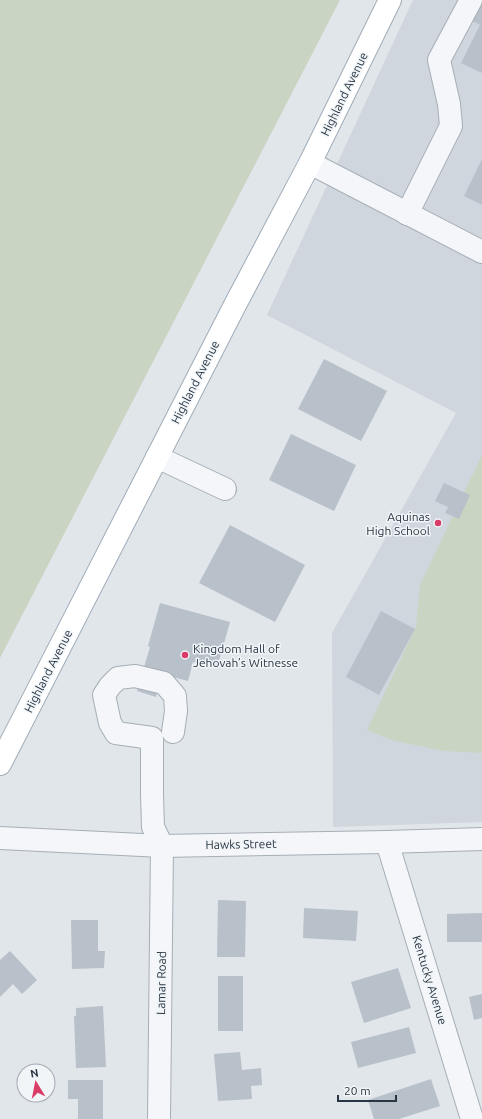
<svg xmlns="http://www.w3.org/2000/svg" width="482" height="1119" viewBox="0 0 482 1119" font-family="Ubuntu,sans-serif">
  <style>
    .built { fill: #cfd6dd }
    .green { fill: #c9d5c2 }
    .building { fill: #b8c0c9 }
    .lines { fill: none; stroke-linecap: round; stroke-linejoin: round }
    .minor-casing { stroke: #a6aeb6; stroke-width: 24 }
    .major-casing { stroke: #9facb8; stroke-width: 24 }
    .minor { stroke: #f4f6f9; stroke-width: 22 }
    .major { stroke: #fff; stroke-width: 22 }
    .poi-dot { fill: #d93d67; stroke: #f1f5f8; stroke-width: 1.5 }
    .labels { text-anchor: middle; dominant-baseline: central; stroke-width: 3; stroke-linejoin: round; paint-order: stroke }
    .street-label { font-size: 12px; fill: #283644; stroke: #f1f5f8 }
    .poi-label { font-size: 12px; fill: #283644; stroke: #f1f5f8; text-anchor: end }
  </style>
  <rect width="100%" height="100%" fill="#e1e6eb"/>
  <polygon class="built" points="413,0 482,0 482,822 333,827 332,633 456,413 267,315"/>
  <g class="green">
    <polygon points="0,0 340,0 0,658"/>
    <polygon points="482,455 482,753 445,751 395,741 367,730 416,627 420,585"/>
  </g>
  <g class="building">
    <polygon points="458,0 482,0 482,73 461,63 480,25 453,11"/>
    <polygon points="482,159 482,205 464,196"/>
    <polygon points="324,359 387,391 361,441 298,409"/>
    <polygon points="291,434 356,465 334,511 269,480"/>
    <polygon points="444,483 470,495 459,519 445,513 448,507 435,501"/>
    <polygon points="230,525 305,565 275,622 199,583"/>
    <polygon points="160,603 230,622 217,668 193,662 188,681 162,674 156,697 137,691 150,647 148,646"/>
    <polygon points="381,611 415,629 379,695 346,677"/>
    <polygon points="218,900 246,901 245,957 217,957"/>
    <polygon points="304,908 358,911 356,941 303,938"/>
    <polygon points="482,913 482,942 447,942 447,914"/>
    <polygon points="71,920 98,920 98,951 105,951 104,968 72,969"/>
    <polygon points="10,951 37,980 22,994 13,984 0,997 0,960"/>
    <polygon points="398,968 411,1008 364,1023 351,982"/>
    <rect x="218" y="976" width="25" height="55"/>
    <polygon points="482,994 482,1018 474,1020 469,997"/>
    <polygon points="103,1006 106,1067 76,1068 74,1016 76,1016 76,1008"/>
    <polygon points="409,1027 416,1053 358,1068 351,1042"/>
    <polygon points="240,1052 242,1070 261,1068 262,1085 251,1086 252,1099 218,1101 214,1054"/>
    <polygon points="431,1079 440,1106 399,1119 374,1119 368,1100"/>
    <polygon points="68,1080 103,1080 103,1119 78,1119 78,1099 68,1099"/>
  </g>
  <g class="lines">
    <defs>
      <g id="minor">
        <polyline points="310,163 482,252"/>
        <polyline points="407,214 451,126 449,104 439,60 471,0"/>
        <polyline points="157,457 225,489"/>
        <polyline points="0,838 162,846 387,842 482,839"/>
        <polyline points="387,842 472,1119"/>
        <polyline points="159,1119 162,846 153,827 152,794 152,738 116,733 110,723 104,695 110,686 118,678 135,676 164,683 175,696 176,711 173,732"/>
      </g>
      <polyline id="major" points="0,764 235,305 310,163 390,0"/>
    </defs>
    <use href="#minor" class="minor-casing"/>
    <use href="#major" class="major-casing"/>
    <use href="#minor" class="minor"/>
    <use href="#major" class="major"/>
  </g>
  <g class="poi-dot">
    <circle cx="438" cy="523" r="4"/>
    <circle cx="185" cy="655" r="4"/>
  </g>
  <g class="labels">
    <g class="street-label">
      <text transform="translate(344 94) rotate(-64)">Highland Avenue</text>
      <text transform="translate(195 382) rotate(-63)">Highland Avenue</text>
      <text transform="translate(48 671) rotate(-63)">Highland Avenue</text>
      <text transform="translate(241 844) rotate(-1)">Hawks Street</text>
      <text transform="translate(430 980) rotate(73)">Kentucky Avenue</text>
      <text transform="translate(161 983) rotate(-89)">Lamar Road</text>
    </g>
    <g class="poi-label">
      <text x="430" y="516">Aquinas<tspan x="430" dy="14">High School</tspan></text>
      <text x="193" y="648" text-anchor="start">Kingdom Hall of<tspan x="193" dy="14">Jehovah’s Witnesse</tspan></text>
    </g>
  </g>
  <g transform="translate(36 1083) rotate(350)"><circle r="19" fill="#f1f5f8" stroke="#a1a9b0"/>
  <path d="M0-3L7 15L0 10L-7 15Z" fill="#d93d67"/>
  <text y="-6" font-size="11" font-weight="bold" text-anchor="middle" fill="#283644">N</text>
  </g>
  <path d="M338 1095v6h58v-6" fill="none" stroke="#283644" stroke-width="2"/>
  <text x="344" y="1095" font-size="12" fill="#283644" stroke="#f1f5f8" stroke-width="3" paint-order="stroke">20 m</text>
</svg>
